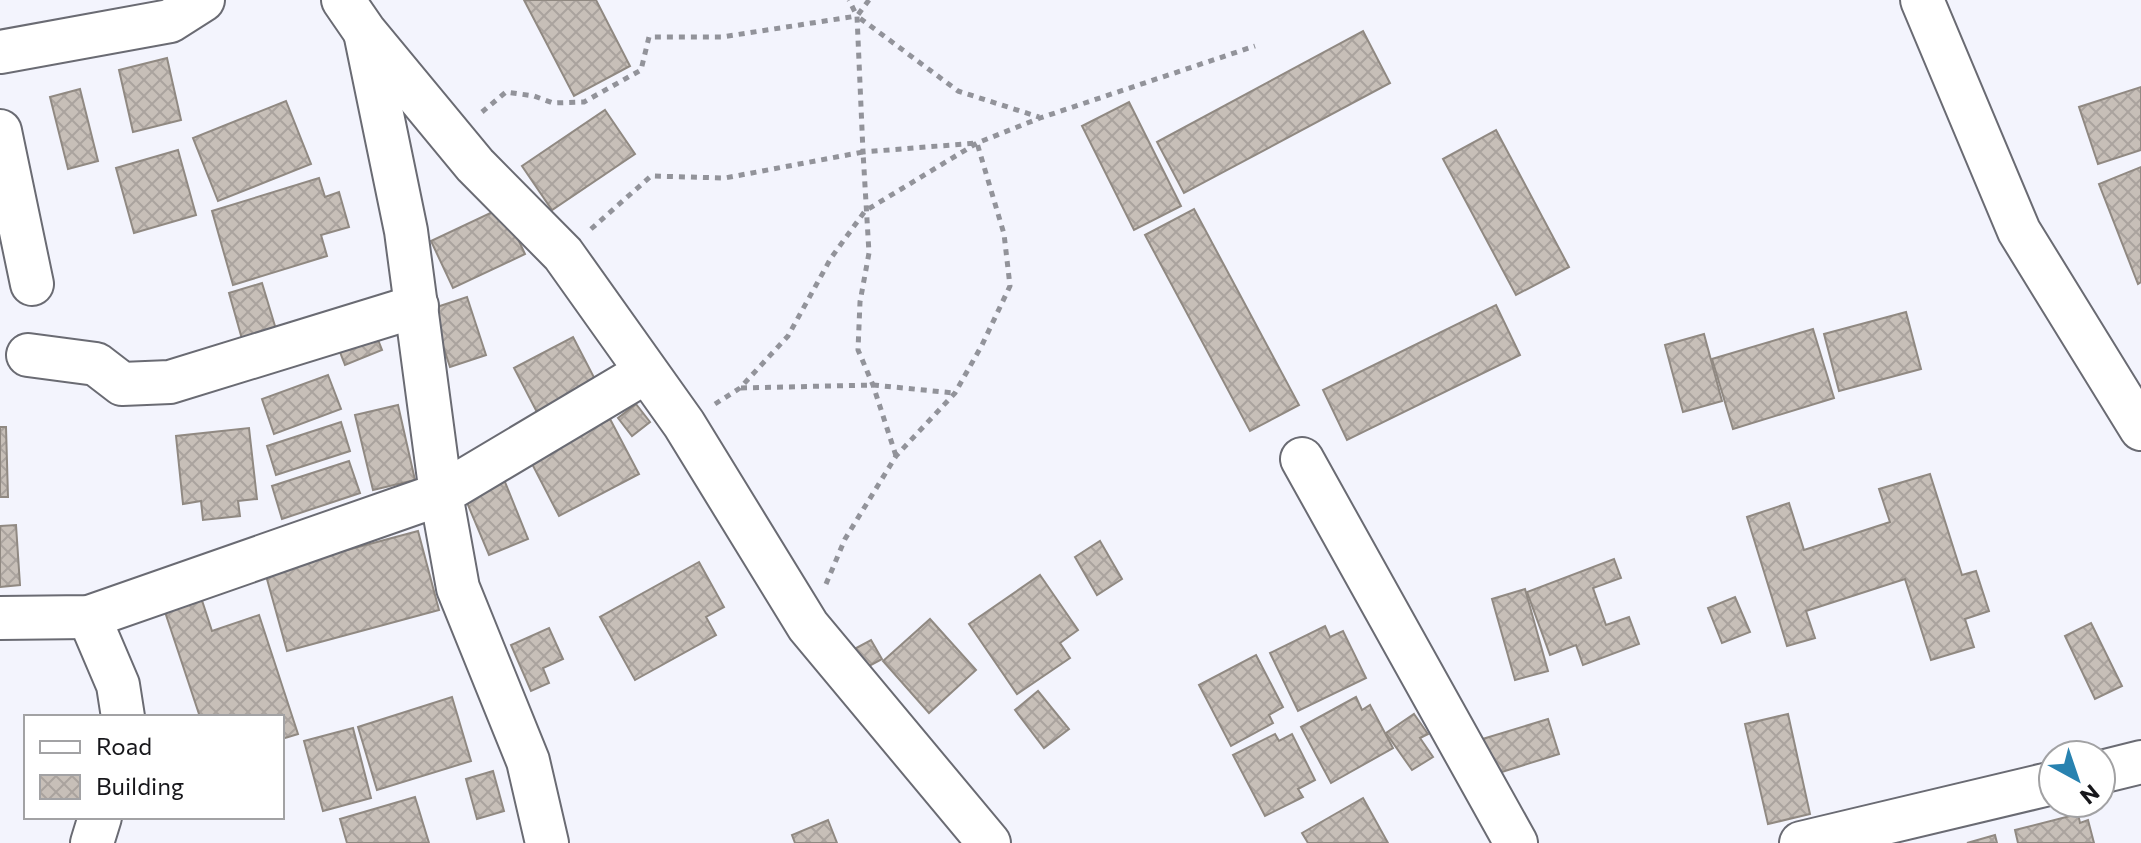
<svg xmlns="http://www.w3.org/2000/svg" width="2141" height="843" viewBox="0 0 2141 843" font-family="Commissioner,sans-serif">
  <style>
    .building { fill: url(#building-cross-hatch); stroke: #908982; stroke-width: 2 }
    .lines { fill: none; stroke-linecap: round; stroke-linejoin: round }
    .minor-casing { stroke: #6a6b73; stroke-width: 46 }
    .path { stroke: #92939a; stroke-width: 5; stroke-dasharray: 6 6; stroke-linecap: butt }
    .minor { stroke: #fff; stroke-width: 42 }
  </style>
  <defs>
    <pattern id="building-cross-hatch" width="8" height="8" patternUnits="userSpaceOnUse" patternTransform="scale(2)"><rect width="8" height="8" fill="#c7bfb8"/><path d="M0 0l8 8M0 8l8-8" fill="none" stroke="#aaa39e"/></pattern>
  </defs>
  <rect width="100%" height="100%" fill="#f3f4fd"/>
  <g class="building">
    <polygon points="524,0 596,0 630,66 574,96"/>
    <polygon points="1363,31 1390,83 1184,193 1157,142"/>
    <polygon points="167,58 181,120 133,132 119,70"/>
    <polygon points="2141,87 2141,150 2098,164 2079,107"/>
    <polygon points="80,89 98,161 68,169 50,97"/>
    <polygon points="286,101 311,164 218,201 193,138"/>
    <polygon points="1129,102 1181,206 1134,230 1082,126"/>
    <polygon points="605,110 635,154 552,210 522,166"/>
    <polygon points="1496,130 1569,267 1516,295 1443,159"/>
    <polygon points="178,150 196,215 134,233 116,168"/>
    <polygon points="2141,167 2141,282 2138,284 2099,184"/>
    <polygon points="319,178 325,197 339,192 349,227 321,235 327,256 233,285 212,211"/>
    <polygon points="503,207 525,254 453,288 431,241"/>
    <polygon points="1194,209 1299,405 1250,431 1145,235"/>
    <polygon points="262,283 278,336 244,346 229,293"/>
    <polygon points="467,297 486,355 450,367 431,309"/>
    <polygon points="1496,305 1520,355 1347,440 1323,390"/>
    <polygon points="1906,312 1921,369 1839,391 1824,334"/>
    <polygon points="1813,329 1834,398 1733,429 1712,359"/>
    <polygon points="375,332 382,350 345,365 338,347"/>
    <polygon points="1704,334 1722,401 1683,412 1665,345"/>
    <polygon points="573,337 600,389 541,420 514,368"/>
    <polygon points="328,375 341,409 274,434 262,399"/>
    <polygon points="636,404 650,422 632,436 618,418"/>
    <polygon points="398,405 415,480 373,490 355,415"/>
    <polygon points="610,419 639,474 559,516 530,460"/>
    <polygon points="341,422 350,451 276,475 267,446"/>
    <polygon points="0,427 6,427 8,497 0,497"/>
    <polygon points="249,428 257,499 238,501 240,516 203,520 201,501 183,504 176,436"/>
    <polygon points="349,461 360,493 282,519 272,486"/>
    <polygon points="1930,474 1962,575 1976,571 1989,611 1965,619 1974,647 1931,660 1905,579 1806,611 1815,638 1787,646 1747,517 1789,503 1804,550 1890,522 1879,489"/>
    <polygon points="503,477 528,539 489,555 463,493"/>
    <polygon points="16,525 20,585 0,587 0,526"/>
    <polygon points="418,531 439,610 287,651 265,572"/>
    <polygon points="1100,541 1122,579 1097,595 1075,557"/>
    <polygon points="1614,559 1621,578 1593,588 1606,625 1629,617 1639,644 1583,665 1576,645 1550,655 1527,592"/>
    <polygon points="699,562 724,607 706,617 716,635 635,680 600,617"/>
    <polygon points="1040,575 1078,630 1060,643 1070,658 1017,694 969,624"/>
    <polygon points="196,582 212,631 259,615 298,734 282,739 282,717 200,717 159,594"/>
    <polygon points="1525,589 1548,671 1515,680 1492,599"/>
    <polygon points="1735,597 1750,632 1722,643 1708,608"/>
    <polygon points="930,619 976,670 929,713 883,661"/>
    <polygon points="2091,623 2122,686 2095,699 2065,636"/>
    <polygon points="1325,626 1330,637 1343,631 1366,678 1298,711 1270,653"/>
    <polygon points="549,628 563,659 543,668 549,683 531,691 511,645"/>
    <polygon points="871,640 882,659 858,672 847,653"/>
    <polygon points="1256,655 1283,707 1269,715 1273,723 1231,746 1199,685"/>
    <polygon points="1038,691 1069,729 1044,748 1015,710"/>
    <polygon points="452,697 471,761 377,790 358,727"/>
    <polygon points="1356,697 1362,710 1370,705 1393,748 1331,783 1301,727"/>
    <polygon points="1414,714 1428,734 1420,738 1433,757 1412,770 1386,733"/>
    <polygon points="1788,714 1810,814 1768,824 1745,724"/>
    <polygon points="1548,719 1559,754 1486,777 1476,741"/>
    <polygon points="353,728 371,798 323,811 304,741"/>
    <polygon points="1275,734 1279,741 1292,734 1315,780 1298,789 1303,797 1265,816 1233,755"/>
    <polygon points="493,771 504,811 477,819 466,779"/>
    <polygon points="415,797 429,843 347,843 340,819"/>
    <polygon points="1363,798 1388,843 1308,843 1302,833"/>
    <polygon points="2078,814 2080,823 2088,820 2094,843 2018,843 2015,830"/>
    <polygon points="828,820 837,843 795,843 792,835"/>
    <polygon points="1995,835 1997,843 1967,843"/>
  </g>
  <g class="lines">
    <defs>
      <g id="minor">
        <polyline points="343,0 365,32 475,165 563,254 684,424 808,626 989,843"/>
        <polyline points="1922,0 2019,231 2141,429"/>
        <polyline points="0,52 170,21 203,0"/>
        <polyline points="0,131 32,284"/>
        <polyline points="28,355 96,364 122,384 170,382 417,306"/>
        <polyline points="1302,459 1516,843"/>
        <polyline points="89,617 118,685 123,717"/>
        <polyline points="0,618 89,617 441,494 406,231 366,37"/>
        <polyline points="2101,772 2141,762"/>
        <polyline points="92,843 100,817"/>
        <polyline points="547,843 528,761 458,588 441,494 646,372"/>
        <polyline points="1801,843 2053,783"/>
      </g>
    </defs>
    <use href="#minor" class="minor-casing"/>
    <g class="path">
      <polyline points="869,0 857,16 958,91 1039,117"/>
      <polyline points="482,112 506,92 534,96 553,103 584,102 641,70 649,37 722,37 857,16"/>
      <polyline points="591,229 651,176 725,178 863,152 869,253 860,302 858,350 873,385 896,456"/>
      <polyline points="741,388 873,385 954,393"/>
      <polyline points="715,404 740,388 788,336 831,258 865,211 977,143 1040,118 1255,46"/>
      <polyline points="826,584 845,539 896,456 955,393 982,345 1010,286 1004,234 977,143 863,152 857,16 849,0"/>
    </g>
    <use href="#minor" class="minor"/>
  </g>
  <rect x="24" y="715" width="260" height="104" fill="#ffffff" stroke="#a2a2a4" stroke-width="2"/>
  <rect x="40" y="741" width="40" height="12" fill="#ffffff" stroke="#a2a2a4" stroke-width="2"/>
  <text x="96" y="755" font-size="24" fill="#17171b">Road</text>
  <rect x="40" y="775" width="40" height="24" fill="url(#building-cross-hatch)" stroke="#a2a2a4" stroke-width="2"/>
  <text x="96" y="795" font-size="24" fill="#17171b">Building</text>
  <g transform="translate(2077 779) rotate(140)"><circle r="38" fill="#ffffff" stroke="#a2a2a4" stroke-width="2"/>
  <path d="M0-6L14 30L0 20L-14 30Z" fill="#2882b0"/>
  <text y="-12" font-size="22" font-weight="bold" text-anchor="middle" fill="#17171b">N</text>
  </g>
</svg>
